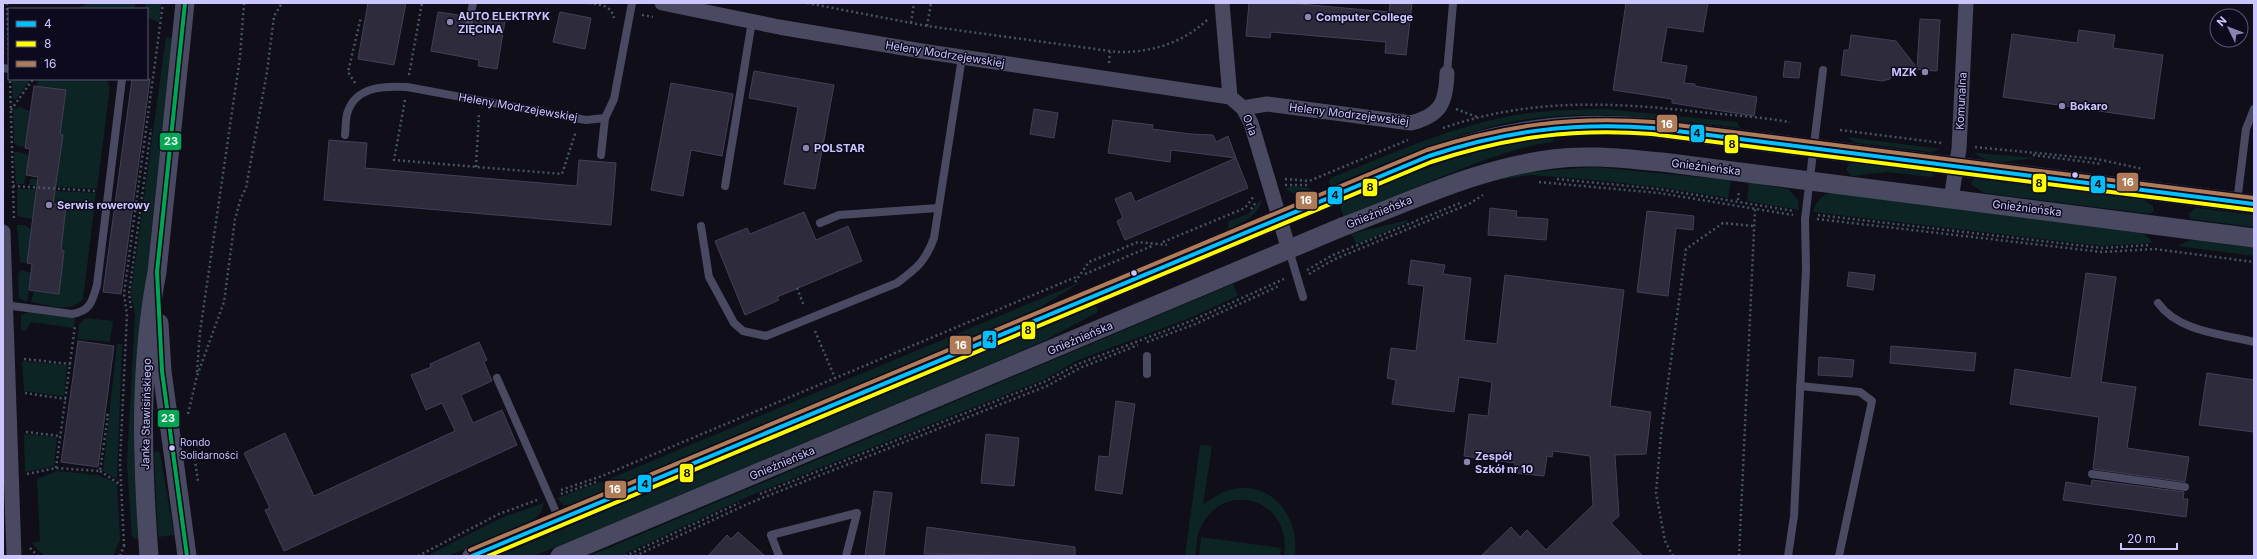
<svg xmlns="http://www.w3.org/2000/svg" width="2257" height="559" viewBox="0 0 2257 559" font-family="Inter,sans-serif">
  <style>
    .green { fill: #0d2424 }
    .building { fill: #2e2b3c; stroke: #433f58 }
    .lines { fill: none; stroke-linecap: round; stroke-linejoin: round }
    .path { stroke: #455563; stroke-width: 2.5; stroke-dasharray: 2 3; stroke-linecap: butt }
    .service { stroke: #4a4962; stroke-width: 8 }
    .minor { stroke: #4a4962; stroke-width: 15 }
    .tertiary { stroke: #4a4962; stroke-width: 19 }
    .bus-1-casing { stroke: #0d0a1d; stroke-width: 7 }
    .bus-2-casing { stroke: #0d0a1d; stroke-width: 7 }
    .bus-3-casing { stroke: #0d0a1d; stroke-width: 7 }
    .bus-4-casing { stroke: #0d0a1d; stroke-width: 7 }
    .bus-1 { stroke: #00bfff; stroke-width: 4 }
    .bus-2 { stroke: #ff0; stroke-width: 4 }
    .bus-3 { stroke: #b07c57; stroke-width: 4 }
    .bus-4 { stroke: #00a651; stroke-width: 4 }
    .poi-dot { fill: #8a86ae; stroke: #0d0a1d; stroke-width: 1.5 }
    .bus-dot { fill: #ccc6ff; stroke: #0d0a1d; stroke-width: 1.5 }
    .labels { text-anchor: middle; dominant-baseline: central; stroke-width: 3; stroke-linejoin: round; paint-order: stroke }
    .bus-label { font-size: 10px; fill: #ccc6ff; stroke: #0d0a1d; text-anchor: start }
    .poi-label { font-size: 11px; font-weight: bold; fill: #ccc6ff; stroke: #0d0a1d; text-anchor: start }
    .street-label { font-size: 11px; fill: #ccc6ff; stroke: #0d0a1d }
    .line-badge { stroke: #0d0a1d; stroke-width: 1.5 }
    .badge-label { font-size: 11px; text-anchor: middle; font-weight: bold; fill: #fff }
    .pale-badge-label { font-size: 11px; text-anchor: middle; font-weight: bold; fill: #111 }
  </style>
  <rect width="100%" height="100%" fill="#100e19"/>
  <g class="green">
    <polygon points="90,3 135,3 135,9 74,9"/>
    <polygon points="145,3 161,3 159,22 147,18"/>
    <polygon points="166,37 172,38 138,360 134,461 138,539 136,539 132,536 127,463 135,314 131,294"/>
    <polygon points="12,79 31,79 16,99 13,99"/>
    <polygon points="38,79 103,79 108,82 110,88 97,189 29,185 30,179 41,180 42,177 57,179 63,135 60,135 66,91 37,87"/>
    <polygon points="19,107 30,111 25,147 18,146 14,142 13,110"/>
    <path d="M1605,109l132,13 3,6c-76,-9 -153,-21 -229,-6 -63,13 -122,40 -180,64l-2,-4 2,-4c59,-24 117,-50 179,-62 31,-6 63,-6 95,-7z"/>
    <path d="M1553,136v6c-27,3 -53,13 -79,22 -44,17 -87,35 -130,53l-5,-13c71,-30 136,-58 214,-68z"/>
    <polygon points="1847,137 1941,149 1931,152 1856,143"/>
    <polygon points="14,152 19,152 29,155 24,184 16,184"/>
    <path d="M1975,153l61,5c-18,1 -46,10 -61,-5z"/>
    <polygon points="1853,163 1932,173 1934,176 1931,177 1887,172 1852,176 1846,170 1849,164"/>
    <polygon points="1594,167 1731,180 1728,198 1659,187 1584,179 1531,175 1496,180 1530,172"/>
    <polygon points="1975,179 2144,200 2153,206 2154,211 2150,214 1984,193 1972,185 1971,182"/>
    <polygon points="1749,182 1788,189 1798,200 1799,210 1747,201"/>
    <polygon points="1292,186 1309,188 1314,193 1297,195 1285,189"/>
    <polygon points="17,189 37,189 33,219 17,216"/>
    <path d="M41,190l55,3 -13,106c-13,15 -34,6 -52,3l3,-11 25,3 5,-43 -3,-1 5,-44 -26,-3z"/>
    <path d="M1833,193l307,40 6,2 7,8 -50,3 -290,-34c3,-10 9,-19 20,-19z"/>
    <path d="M1262,199c-4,18 -19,23 -34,30l1,-8 19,-7z"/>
    <polygon points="2196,208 2254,215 2254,227 2191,219 2188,214"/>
    <polygon points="1407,220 1408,222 1357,244 1351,234"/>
    <polygon points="17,225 25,225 31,229 27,263 20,262"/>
    <polygon points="2193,240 2254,248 2254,256 2178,246 2187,241"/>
    <polygon points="21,270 31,273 27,302 19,298 18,275"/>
    <polygon points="1081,282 1041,307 570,505 563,505 557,498 604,481"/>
    <polygon points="1233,284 1238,296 1190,318 1076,361 1043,380 749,496 620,556 589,556"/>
    <polygon points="1096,306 1098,312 1042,342 583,536 534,556 499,556"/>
    <polygon points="29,312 75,318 74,328 31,322 25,331 21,330 21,315"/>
    <polygon points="86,318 113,321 110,342 78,339 79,324"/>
    <polygon points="117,344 122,344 117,479 103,471"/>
    <polygon points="22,361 67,365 64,396 24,391"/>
    <polygon points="24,434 57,437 54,466 25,472"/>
    <path d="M1200,445l12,1 -9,59c8,-6 16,-12 26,-15 43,-11 71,27 66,66h-11c9,-58 -62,-78 -84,-27 -4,7 -3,19 -5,27h-10z"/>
    <polygon points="157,451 160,453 174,535 158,537 154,453"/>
    <polygon points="57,471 98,475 117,483 120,540 113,556 44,556 32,543 40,541 37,479"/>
    <polygon points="544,503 541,512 534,520 448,556 427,556 501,518"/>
    <polygon points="1201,537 1281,548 1280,556 1199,556"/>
  </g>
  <g class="building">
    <polygon points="368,3 406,3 394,65 358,59"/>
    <polygon points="1249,3 1289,3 1389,12 1390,3 1412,3 1406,55 1385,53 1386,42 1271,32 1270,38 1246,36"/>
    <polygon points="1626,3 1708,3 1703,32 1667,27 1661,62 1687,66 1684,83 1695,84 1695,86 1757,97 1754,116 1672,103 1672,99 1613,90"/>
    <polygon points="438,12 465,16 463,29 467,33 472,31 476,18 505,21 497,69 478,66 479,60 431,51"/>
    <polygon points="560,12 591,18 585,49 553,42"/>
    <polygon points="1920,19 1940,20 1937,71 1899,68 1890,79 1882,81 1841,75 1844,50 1849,50 1851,35 1896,41 1917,68"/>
    <polygon points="2079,30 2115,35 2113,48 2163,55 2154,119 2003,97 2012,34 2077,43"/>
    <polygon points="1785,61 1801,63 1799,78 1783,77"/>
    <polygon points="754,71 834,85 815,189 784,184 798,107 749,98"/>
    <polygon points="132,79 150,79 121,294 103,292"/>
    <polygon points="671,83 733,94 722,156 691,150 683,196 651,190"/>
    <polygon points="34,86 66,90 60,134 63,135 53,204 66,206 61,250 64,251 59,294 29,290 32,264 27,263 38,177 26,175 30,149 25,148"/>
    <polygon points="1034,109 1058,113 1054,138 1030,134"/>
    <polygon points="1113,120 1153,125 1152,129 1191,134 1213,135 1216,142 1228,136 1236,158 1171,150 1170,162 1108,153"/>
    <polygon points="329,140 367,143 365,168 577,186 579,160 616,163 611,225 324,200"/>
    <polygon points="1236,158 1248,188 1125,240 1117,221 1123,218 1115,199 1131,192 1135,202"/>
    <polygon points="1490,208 1517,211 1516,217 1548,219 1546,240 1488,235"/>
    <polygon points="1647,211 1694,216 1693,230 1676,228 1668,296 1637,292"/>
    <polygon points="804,212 816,240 848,226 862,261 777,297 779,300 745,315 715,241 747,228 750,234"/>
    <polygon points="1411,260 1445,265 1443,274 1471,278 1464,340 1497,344 1505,275 1624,290 1610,406 1651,412 1646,454 1615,455 1619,516 1611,523 1643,556 1481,556 1511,527 1520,537 1527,530 1546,550 1593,505 1590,456 1553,451 1552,457 1547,456 1544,476 1514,473 1515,463 1464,456 1469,414 1488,416 1492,382 1459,377 1454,412 1392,404 1396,380 1387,378 1391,348 1416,351 1424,286 1408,284"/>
    <polygon points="1849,272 1875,275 1873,290 1847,286"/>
    <polygon points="2086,273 2116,277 2101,382 2136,387 2127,448 2189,457 2185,482 2093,469 2099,417 2010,404 2015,369 2071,378"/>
    <polygon points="78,341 114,346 98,467 61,462"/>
    <polygon points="479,342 487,360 484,362 492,381 461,395 473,423 502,410 517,445 284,551 265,510 270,508 244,453 285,433 314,496 455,431 442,403 426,410 411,375 431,367 430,364"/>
    <polygon points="1891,346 1976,353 1974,371 1890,363"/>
    <polygon points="1819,357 1854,360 1852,377 1818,375"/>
    <polygon points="2207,373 2254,380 2254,432 2199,425"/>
    <polygon points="1116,401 1135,404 1122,494 1095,490 1099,456 1109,457"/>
    <polygon points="986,434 1019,438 1014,486 981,483"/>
    <polygon points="2092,480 2184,492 2183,499 2188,499 2186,517 2063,500 2066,482 2091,486"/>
    <polygon points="874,491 892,493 884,556 865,556"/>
    <polygon points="927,527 1075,547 1075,556 924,554"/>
    <polygon points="738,532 765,556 708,556 727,535 731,539"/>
  </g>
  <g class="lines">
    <g class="path">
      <polyline points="7,3 9,56"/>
      <path d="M589,3c12,2 22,2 25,15"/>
      <path d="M807,3l120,23 190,26c33,1 66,-9 90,-32"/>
      <polyline points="642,15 653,17"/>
      <polyline points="911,23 914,3"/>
      <polyline points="927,26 931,3"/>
      <polyline points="1109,63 1110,52"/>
      <polyline points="409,75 422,3"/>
      <polyline points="10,81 14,220"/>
      <polyline points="355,83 348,72 361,17"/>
      <polyline points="405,100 394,160 562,174 576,131"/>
      <polyline points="1456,109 1477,117"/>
      <polyline points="11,110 33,79"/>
      <path d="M1443,128c87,-30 167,-26 257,-16 30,3 60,5 90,10"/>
      <polyline points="1840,130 1942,143"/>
      <polyline points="1975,147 2097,159 2143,169"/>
      <polyline points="2033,155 2102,164"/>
      <polyline points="476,167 479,113"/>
      <polyline points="1285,179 1309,181 1408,140"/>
      <polyline points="1557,179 1659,189 1794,211"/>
      <polyline points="1539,182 1659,193 1793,215"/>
      <polyline points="1285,185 1308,185"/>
      <polyline points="13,186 96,191"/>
      <polyline points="1738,200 1739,190"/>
      <polyline points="1251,209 1257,201"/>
      <polyline points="1818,215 2102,248 2151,245"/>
      <polyline points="1817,219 2102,252 2155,249 2254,262"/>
      <polyline points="1163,242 1245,208 1254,196"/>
      <polyline points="1307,270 1333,255 1460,203"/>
      <polyline points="1085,274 1152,246"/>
      <polyline points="1309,274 1335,259 1469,204 1483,195"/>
      <polyline points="1075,282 1089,262 1138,242 1167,245"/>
      <polyline points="797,288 804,306"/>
      <polyline points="131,308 129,294 151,129"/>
      <polyline points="815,331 835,378"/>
      <polyline points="1147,342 1193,325 1279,286"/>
      <polyline points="24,359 71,364"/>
      <polyline points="197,372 200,332 240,57 244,3"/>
      <polyline points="25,393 66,399"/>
      <polyline points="188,414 197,376 224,302 235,219 241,198 246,188 267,72 274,16 282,3"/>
      <polyline points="26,432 61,436"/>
      <polyline points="194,454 198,481"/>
      <polyline points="56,468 75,326"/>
      <polyline points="100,471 121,485"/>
      <polyline points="27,474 56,468 100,471 108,415 105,415"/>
      <polyline points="561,490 602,476 1076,277"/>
      <polyline points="561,494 596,482"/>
      <polyline points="760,494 1044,382 1078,364 1191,321 1284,279"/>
      <polyline points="124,546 120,463 127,314 124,294 163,3"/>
      <polyline points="30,548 38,556"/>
      <polyline points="120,556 124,546 127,546"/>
      <polyline points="418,556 499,514 537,500"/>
      <polyline points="625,556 739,503"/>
      <polyline points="635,556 752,502 1047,386 1080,368 1138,345"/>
      <polyline points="1673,556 1665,541 1656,493 1661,434 1686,249 1723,223 1754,226"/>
      <polyline points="1739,556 1755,209"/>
    </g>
    <g class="service">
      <polyline points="468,28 473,3"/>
      <polyline points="3,68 9,69"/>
      <polyline points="1447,73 1453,3"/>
      <path d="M345,135c1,-7 0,-17 3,-24 9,-25 37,-25 59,-24l179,33 19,-2 9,-19 18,-96"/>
      <polyline points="601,155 605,118"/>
      <polyline points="725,186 752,21"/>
      <polyline points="2237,202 2246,129 2254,109"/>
      <polyline points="820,223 839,215 938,208"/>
      <path d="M701,226l8,51 25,46 9,8 23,5 131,-53c20,-15 28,-21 37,-45l28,-181"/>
      <polyline points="1289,250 1303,297"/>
      <path d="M2158,303c21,29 64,31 96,39"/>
      <path d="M5,305l67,9c19,-3 20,-13 25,-29l25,-206"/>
      <polyline points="1147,356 1147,374"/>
      <polyline points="497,378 559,519"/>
      <polyline points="1800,386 1860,392 1872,401 1839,556"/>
      <polyline points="2092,474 2185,487"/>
      <polyline points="779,556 771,535 857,513 846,556"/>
      <polyline points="1788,556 1794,516 1806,269 1805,219 1823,70"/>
    </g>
    <g class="minor">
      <polyline points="662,3 779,27 928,52 1230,97 1243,108 1251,123 1289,250"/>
      <polyline points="1222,3 1230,97"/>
      <path d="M1243,108l24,-4 144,19c30,-8 35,-20 36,-50"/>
      <polyline points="1951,199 1959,149 1966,3"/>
      <polyline points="3,232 14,556"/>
    </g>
    <g class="tertiary">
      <polyline points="159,323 162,371 187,556"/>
      <path d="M149,556c-7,-94 -10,-191 8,-284l28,-269"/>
      <path d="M472,556l957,-400c77,-27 142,-36 224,-28l601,76"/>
      <path d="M560,556l782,-329c70,-26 136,-59 211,-68 36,-5 73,0 109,3l592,76"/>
    </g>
    <defs>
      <path id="bus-1" d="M472,556l957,-400c76,-25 144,-34 224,-28l601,76"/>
      <path id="bus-2" d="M488,556l943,-394c76,-25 142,-34 221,-28l601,76"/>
      <path id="bus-3" d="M470,550l957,-400c77,-25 146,-34 226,-28l601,76"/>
      <polyline id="bus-4" points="185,3 157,272 162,371 187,556"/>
    </defs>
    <use href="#bus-1" class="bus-1-casing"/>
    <use href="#bus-2" class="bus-2-casing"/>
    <use href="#bus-3" class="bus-3-casing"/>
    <use href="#bus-4" class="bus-4-casing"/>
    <use href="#bus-1" class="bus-1"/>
    <use href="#bus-2" class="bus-2"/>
    <use href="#bus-3" class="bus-3"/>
    <use href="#bus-4" class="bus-4"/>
  </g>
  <g class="poi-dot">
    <circle cx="1308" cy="17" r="4"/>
    <circle cx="450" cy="22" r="4"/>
    <circle cx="1925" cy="72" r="4"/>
    <circle cx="2062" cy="106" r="4"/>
    <circle cx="806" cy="148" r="4"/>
    <circle cx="49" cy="205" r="4"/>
    <circle cx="1467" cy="462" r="4"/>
  </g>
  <g class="bus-dot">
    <circle cx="2075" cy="175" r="3.5"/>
    <circle cx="1134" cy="273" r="3.5"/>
    <circle cx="172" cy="448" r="3.5"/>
  </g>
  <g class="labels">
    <g class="bus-label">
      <text x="180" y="442">Rondo<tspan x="180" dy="13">Solidarności</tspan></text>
    </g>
    <g class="poi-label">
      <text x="458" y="16">AUTO ELEKTRYK<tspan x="458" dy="13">ZIĘCINA</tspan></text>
      <text x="1316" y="17">Computer College</text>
      <text x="1917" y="72" text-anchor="end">MZK</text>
      <text x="2070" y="106">Bokaro</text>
      <text x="814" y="148">POLSTAR</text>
      <text x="57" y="205">Serwis rowerowy</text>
      <text x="1475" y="456">Zespół<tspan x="1475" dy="13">Szkół nr 10</tspan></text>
    </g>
    <g class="street-label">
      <text transform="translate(945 54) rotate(9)">Heleny Modrzejewskiej</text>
      <text transform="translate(1961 101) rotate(-87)">Komunalna</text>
      <text transform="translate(518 107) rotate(10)">Heleny Modrzejewskiej</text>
      <text transform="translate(1349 114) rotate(7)">Heleny Modrzejewskiej</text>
      <text transform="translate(1250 125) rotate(69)">Orla</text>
      <text transform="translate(1706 167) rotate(7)">Gnieźnieńska</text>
      <text transform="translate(2027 208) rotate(7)">Gnieźnieńska</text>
      <text transform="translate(1379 212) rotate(-22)">Gnieźnieńska</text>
      <text transform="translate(1080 338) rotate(-23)">Gnieźnieńska</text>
      <text transform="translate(146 414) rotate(-89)">Janka Stawisińskiego</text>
      <text transform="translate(782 463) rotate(-23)">Gnieźnieńska</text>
    </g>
  </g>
  <g class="line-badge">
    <rect x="1656" y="114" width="22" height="19" rx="4" fill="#b07c57"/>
    <rect x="1690" y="124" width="15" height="19" rx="4" fill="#00bfff"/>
    <rect x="159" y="132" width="23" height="19" rx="4" fill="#00a651"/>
    <rect x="1724" y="134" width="15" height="20" rx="4" fill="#ff0"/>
    <rect x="2116" y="172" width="23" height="20" rx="4" fill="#b07c57"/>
    <rect x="2032" y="173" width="15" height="20" rx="4" fill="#ff0"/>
    <rect x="2090" y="175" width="16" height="19" rx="4" fill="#00bfff"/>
    <rect x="1362" y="178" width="16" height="19" rx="4" fill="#ff0"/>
    <rect x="1327" y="186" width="16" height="19" rx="4" fill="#00bfff"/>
    <rect x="1295" y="191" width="23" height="19" rx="4" fill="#b07c57"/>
    <rect x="1021" y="321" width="15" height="19" rx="4" fill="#ff0"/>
    <rect x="982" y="330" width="15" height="19" rx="4" fill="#00bfff"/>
    <rect x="949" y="335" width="23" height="20" rx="4" fill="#b07c57"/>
    <rect x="157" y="409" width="23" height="19" rx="4" fill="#00a651"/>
    <rect x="679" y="463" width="15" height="20" rx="4" fill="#ff0"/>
    <rect x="637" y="474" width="15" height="19" rx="4" fill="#00bfff"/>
    <rect x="604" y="480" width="23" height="19" rx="4" fill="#b07c57"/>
  </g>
  <g class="badge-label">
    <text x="1667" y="128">16</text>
    <text x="171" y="145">23</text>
    <text x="2128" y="186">16</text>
    <text x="1306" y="204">16</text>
    <text x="961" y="349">16</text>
    <text x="168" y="422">23</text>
    <text x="615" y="493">16</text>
  </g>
  <g class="pale-badge-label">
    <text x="1697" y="137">4</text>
    <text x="1732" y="148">8</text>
    <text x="2039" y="187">8</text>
    <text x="2098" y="188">4</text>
    <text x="1370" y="191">8</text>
    <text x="1335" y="199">4</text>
    <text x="1028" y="334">8</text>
    <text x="990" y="343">4</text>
    <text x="687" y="477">8</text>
    <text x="645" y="488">4</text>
  </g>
  <rect width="2257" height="559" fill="none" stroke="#ccc6ff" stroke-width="8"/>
  <rect x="8" y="8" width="140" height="72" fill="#0d0a1d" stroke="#595577"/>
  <rect x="16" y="21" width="20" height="6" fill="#00bfff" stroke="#595577"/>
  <text x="44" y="28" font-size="12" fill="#ccc6ff">4</text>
  <rect x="16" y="41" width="20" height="6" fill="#ffff00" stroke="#595577"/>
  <text x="44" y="48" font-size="12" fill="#ccc6ff">8</text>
  <rect x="16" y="61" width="20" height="6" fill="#b07c57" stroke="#595577"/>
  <text x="44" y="68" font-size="12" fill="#ccc6ff">16</text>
  <g transform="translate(2229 28) rotate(313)"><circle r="19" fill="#0d0a1d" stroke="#595577"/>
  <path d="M0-3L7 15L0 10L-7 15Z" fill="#8a86ae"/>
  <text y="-6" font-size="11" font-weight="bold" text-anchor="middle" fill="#ccc6ff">N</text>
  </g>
  <path d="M2121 543v6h56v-6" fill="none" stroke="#ccc6ff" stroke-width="2"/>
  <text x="2127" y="543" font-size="12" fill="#ccc6ff" stroke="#0d0a1d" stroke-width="3" paint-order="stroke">20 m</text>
</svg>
